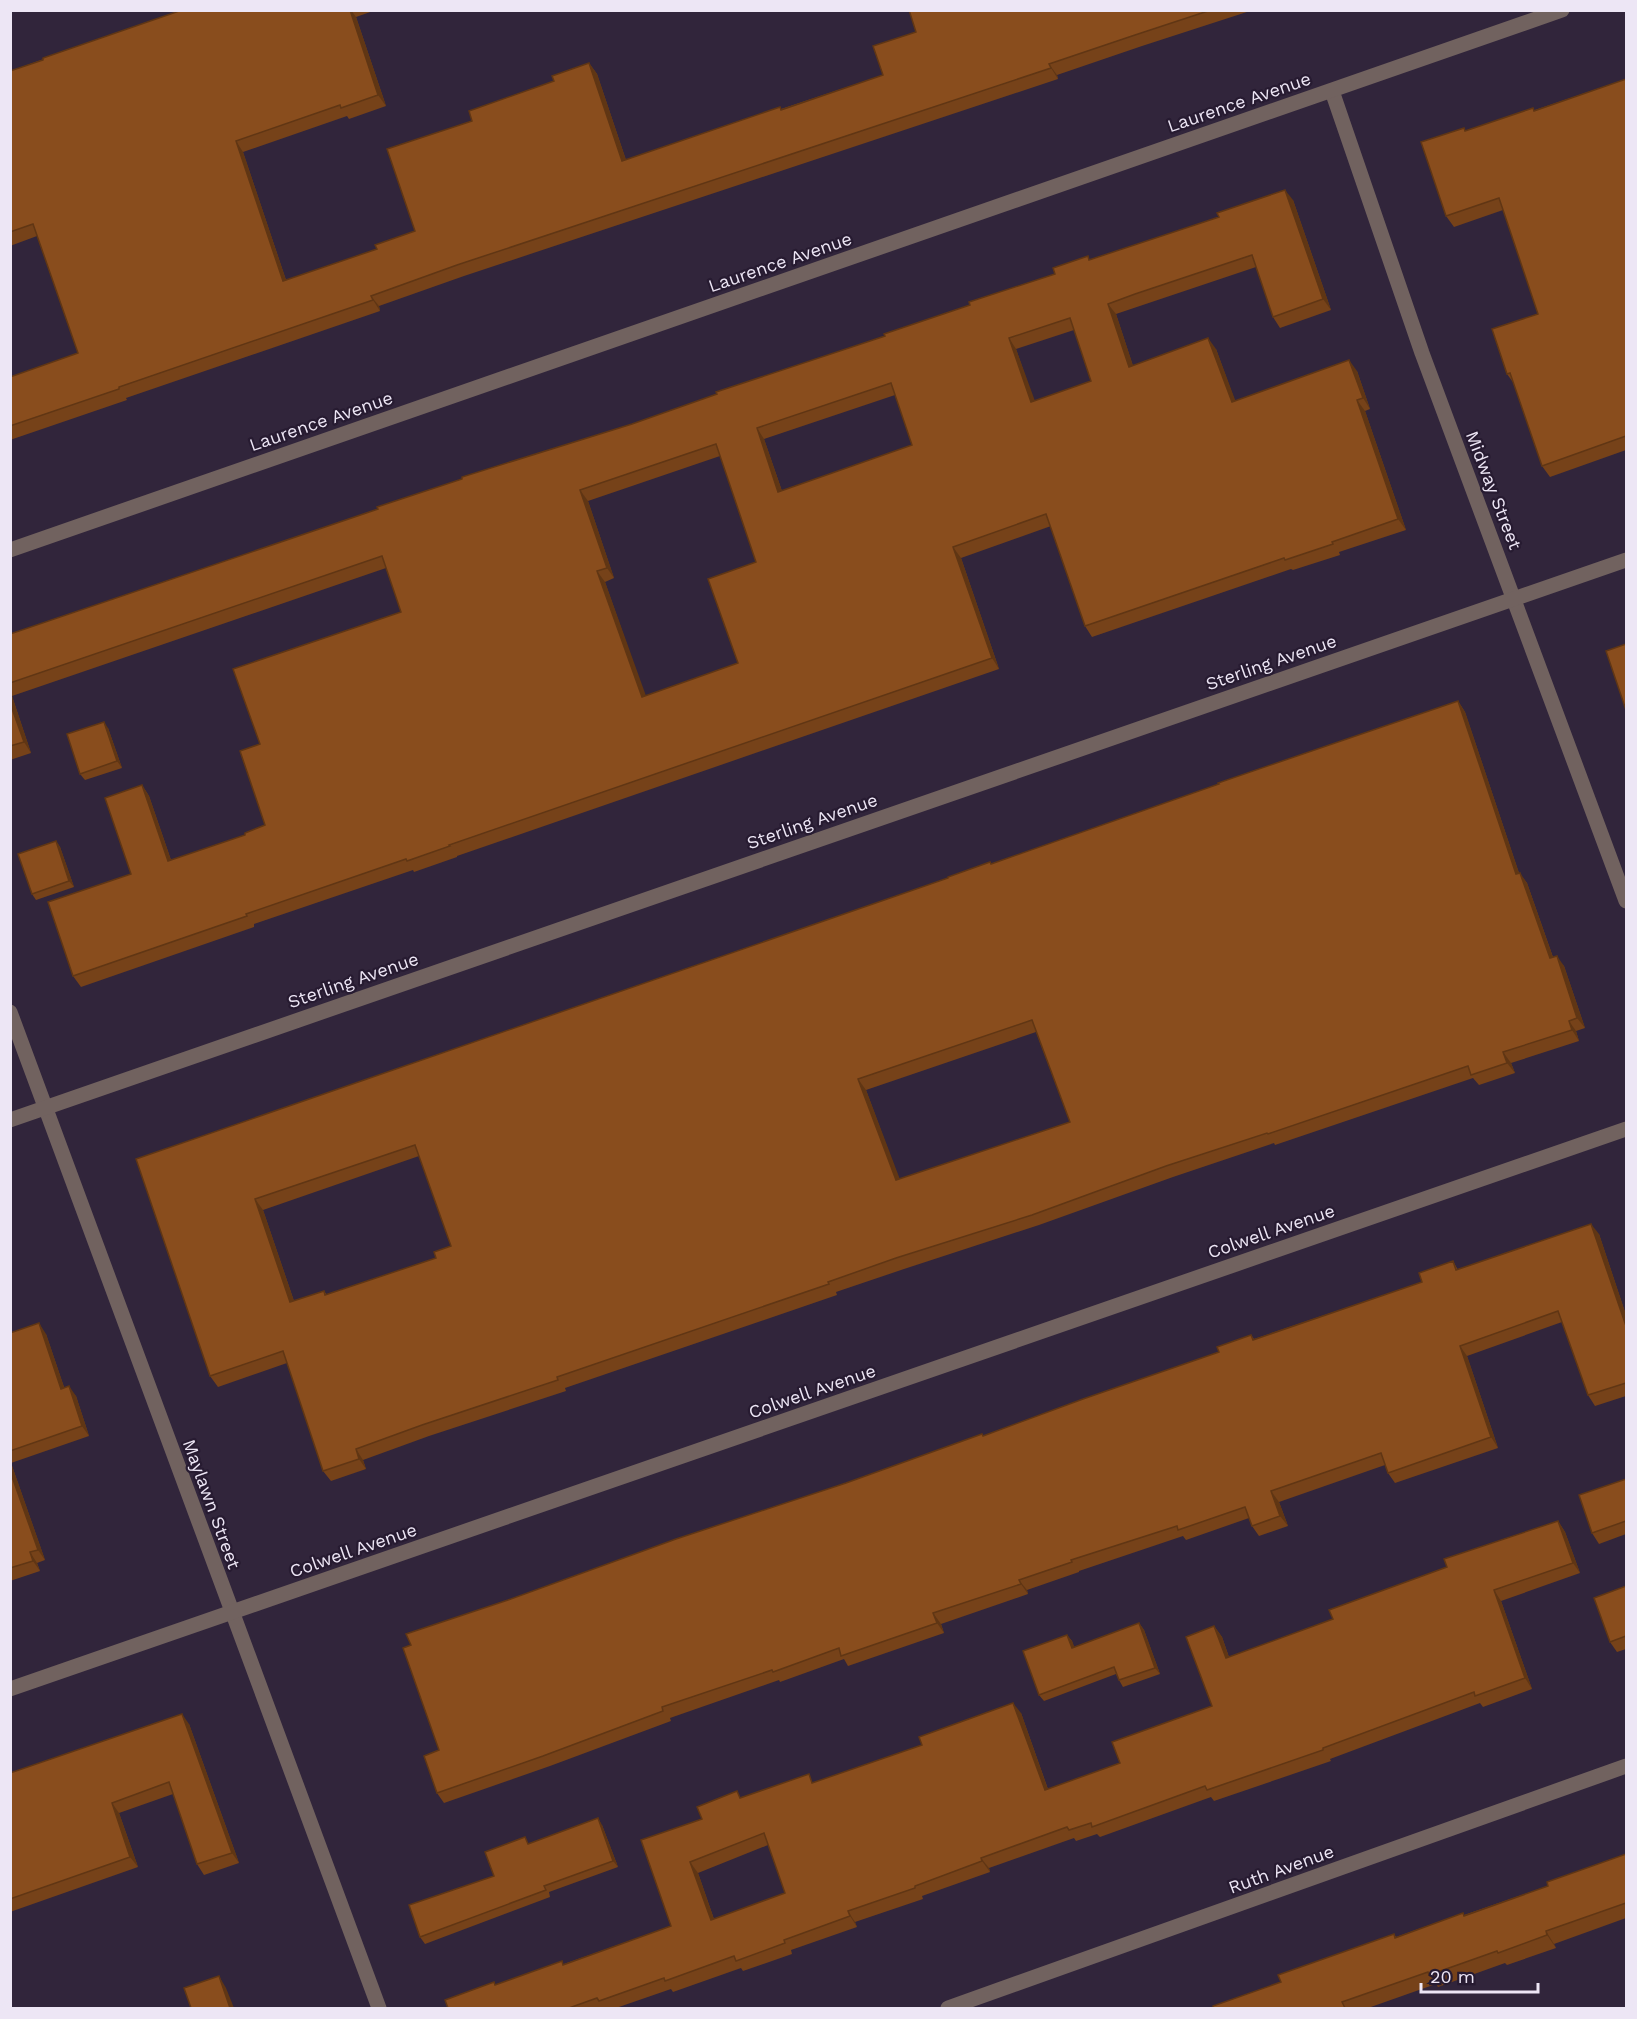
<svg xmlns="http://www.w3.org/2000/svg" width="1637" height="2019" viewBox="0 0 1637 2019" font-family="'Work Sans',sans-serif">
  <style>
    .lines { fill: none; stroke-linecap: round; stroke-linejoin: round }
    .minor { stroke: #71625f; stroke-width: 15 }
    .wall { fill: #764219; fill-rule: evenodd }
    .shaded-wall { fill: #603614 }
    .building { fill: #894d1d; stroke: #603614; stroke-width: 1.5; fill-rule: evenodd }
    .labels { text-anchor: middle; dominant-baseline: central; stroke-width: 4.5; stroke-linejoin: round; paint-order: stroke }
    .street-label { font-size: 18px; fill: #ede6f5; stroke: #271b31 }
  </style>
  <rect width="100%" height="100%" fill="#31253b"/>
  <g class="lines">
    <g class="minor">
      <polyline points="1332,91 1422,353 1626,901"/>
      <polyline points="10,550 1562,10"/>
      <polyline points="10,1012 379,2008"/>
      <polyline points="10,1120 1626,560"/>
      <polyline points="10,1689 1626,1129"/>
      <polyline points="948,2008 1626,1766"/>
    </g>
  </g>
  <g class="wall">
    <polygon points="182,10 376,10 356,17 386,106 349,119 347,116 243,152 286,280 377,249 415,231 472,121 554,81 589,63 597,74 626,160 780,107 781,109 883,75 916,32 909,10 1253,10 1142,46 1057,75 1058,79 464,276 379,306 380,311 126,398 127,400 10,440 10,377 78,353 37,236 10,246 10,71"/>
    <polygon points="1626,79 1626,450 1550,477 1542,466 1515,385 1507,374 1538,314 1503,210 1454,227 1446,216 1466,131 1535,110"/>
    <path d="M1293,200l38,110 -51,18 -7,-11 -17,-50 -140,47 17,52 83,-17 19,52 122,-30 13,38 -5,2 41,119 -67,22 1,3 -47,15 -2,-1 -199,68 -7,-11 -34,-100 -90,32 38,111 -542,187v1l-43,15 -1,-2 -159,54v3l-173,60 -8,-11 58,-102 11,-89 7,11 22,64 74,-25 20,-10 -5,-81 141,-132 -15,-44 -374,128 19,57 -21,7v-126l622,-210 253,-88 170,-62 35,-14zM1074,330l17,51 -57,20 -18,-52zM895,395l17,50 -130,46 -18,-52zM720,456l36,106 -18,101 -93,33 -40,-114 9,-4 -26,-77z"/>
    <path d="M1458,701l7,11 54,161 8,10 26,74 11,9 21,62 -9,3 3,10 -68,22 4,10 -36,12 -6,-7 -198,67 -1,-2 -101,34 -134,48 -135,44 -68,23 1,3 -272,93 1,3 -137,45 -66,24 3,9 -35,12 -8,-10 -36,-108 -69,24 -8,-11 -74,-217 856,-295zM1036,1032l34,90 -171,57 -33,-89zM419,1156l32,90 -15,12 -109,37 -3,-4 -30,10 -31,-91z"/>
    <polygon points="108,728 122,768 85,780 80,774"/>
    <polygon points="56,841 60,847 74,887 36,900 32,894"/>
    <polygon points="1599,1234 1626,1315 1626,1396 1595,1406 1588,1395 1562,1322 1467,1356 1498,1448 1395,1483 1388,1473 1385,1465 1279,1502 1288,1526 1259,1536 1252,1526 1249,1518 1186,1540 1183,1536 1079,1571 1079,1572 1027,1590 1028,1594 941,1624 944,1633 848,1666 844,1659 780,1682 779,1680 670,1718 671,1721 550,1766 444,1803 437,1793 439,1750 411,1645 508,1600 846,1483 982,1434 984,1436 1219,1352 1251,1335 1254,1339 1422,1282 1453,1261 1458,1270"/>
    <polygon points="10,1333 46,1334 64,1387 76,1396 89,1436 11,1463 45,1560 37,1563 40,1571 10,1581"/>
    <polygon points="1626,1479 1626,1534 1599,1544 1592,1533"/>
    <path d="M1558,1521l7,11 15,41 -79,28 31,88 -49,18 -3,-4 -150,56 1,2 -117,40 -3,-4 -111,40 -3,-3 -21,7 -2,-3 -85,30 1,4 -68,24 1,3 -68,23 2,5 -66,23 1,4 -49,17 -2,-3 -68,24 -2,-3 -55,19h-168l48,-23 68,-21 107,-38 31,-107 39,-22 74,-15 206,-69 27,76 72,-26 92,-57 2,-80 8,11 7,20 104,-38 114,-52zM768,1845l17,48 -71,26 -16,-46z"/>
    <polygon points="1626,1586 1626,1649 1617,1652 1610,1642"/>
    <polygon points="1139,1623 1144,1630 1160,1674 1123,1687 1119,1680 1116,1674 1044,1701 1039,1695 1067,1635 1072,1641 1074,1647"/>
    <polygon points="189,1724 239,1863 204,1875 197,1864 173,1794 119,1813 138,1867 10,1912 10,1773"/>
    <polygon points="602,1825 618,1867 549,1892 550,1897 425,1944 420,1937 494,1876 530,1843"/>
    <polygon points="1626,1854 1626,1918 1554,1944 1556,1948 1507,1965 1505,1963 1438,1987 1436,1984 1368,2008 1213,2008 1281,1982 1394,1934 1396,1937 1463,1913 1464,1915 1548,1886"/>
  </g>
  <g class="shaded-wall">
    <polygon points="350,10 351,10 356,17 386,106 378,95"/>
    <polygon points="589,63 597,74 630,172 622,161"/>
    <polygon points="1049,64 1057,75 1058,79 1051,68"/>
    <polygon points="236,141 243,152 290,292 283,281"/>
    <polygon points="1285,190 1293,200 1331,310 1323,299"/>
    <polygon points="371,296 379,306 380,311 373,300"/>
    <polygon points="1108,304 1116,314 1137,378 1129,367"/>
    <polygon points="1009,338 1016,349 1039,412 1031,402"/>
    <polygon points="1208,338 1216,349 1240,413 1232,402"/>
    <polygon points="1349,360 1357,371 1370,409 1363,398"/>
    <polygon points="1357,400 1365,411 1406,530 1398,519"/>
    <polygon points="757,428 764,439 786,503 778,492"/>
    <polygon points="580,490 588,501 614,578 607,568"/>
    <polygon points="953,547 961,558 999,669 992,658"/>
    <polygon points="597,571 605,582 650,707 642,697"/>
    <polygon points="10,694 12,696 31,753 24,742 10,703"/>
    <polygon points="1458,701 1465,712 1523,885 1516,874"/>
    <polygon points="104,722 108,728 122,768 117,761"/>
    <polygon points="142,785 149,796 175,872 168,861"/>
    <polygon points="56,841 60,847 74,887 69,881"/>
    <polygon points="1520,873 1527,883 1557,969 1550,958"/>
    <polygon points="1557,956 1564,966 1585,1028 1577,1018"/>
    <polygon points="1569,1021 1576,1031 1579,1041 1572,1030"/>
    <polygon points="1503,1052 1511,1063 1515,1073 1507,1063"/>
    <polygon points="858,1079 866,1090 904,1190 896,1180"/>
    <polygon points="255,1199 263,1210 298,1313 290,1302"/>
    <polygon points="1591,1224 1599,1234 1626,1315 1626,1326"/>
    <polygon points="39,1323 46,1334 68,1399 61,1389"/>
    <polygon points="1460,1346 1467,1356 1498,1448 1491,1437"/>
    <polygon points="69,1386 76,1396 89,1436 82,1426"/>
    <polygon points="356,1449 363,1460 366,1469 359,1459"/>
    <polygon points="10,1462 11,1463 45,1560 38,1550 10,1471"/>
    <polygon points="1271,1491 1279,1502 1288,1526 1280,1516"/>
    <polygon points="1558,1521 1565,1532 1580,1573 1573,1563"/>
    <polygon points="30,1552 37,1563 40,1571 33,1561"/>
    <polygon points="1019,1580 1027,1590 1028,1594 1021,1584"/>
    <polygon points="1494,1590 1501,1601 1532,1689 1525,1678"/>
    <polygon points="933,1613 941,1624 944,1633 937,1623"/>
    <polygon points="1139,1623 1144,1630 1160,1674 1155,1668"/>
    <polygon points="1214,1626 1222,1637 1233,1669 1226,1658"/>
    <polygon points="1067,1635 1072,1641 1077,1654 1072,1648"/>
    <polygon points="1013,1703 1021,1713 1052,1801 1045,1790"/>
    <polygon points="182,1714 189,1724 239,1863 232,1853"/>
    <polygon points="112,1803 119,1813 138,1867 130,1857"/>
    <polygon points="598,1818 602,1825 618,1867 613,1861"/>
    <polygon points="981,1858 989,1868 990,1872 982,1861"/>
    <polygon points="690,1862 698,1873 718,1931 711,1920"/>
    <polygon points="848,1911 855,1922 857,1927 850,1916"/>
    <polygon points="1546,1931 1554,1944 1556,1948 1547,1935"/>
    <polygon points="219,1976 226,1988 234,2008 230,2008"/>
  </g>
  <g class="building">
    <polygon points="182,10 350,10 378,95 341,108 340,105 236,141 283,281 377,249 375,245 415,231 387,149 472,121 469,111 554,81 552,76 589,63 622,161 780,107 781,110 883,75 873,46 916,32 909,10 1211,10 1135,35 1049,64 1051,68 457,265 371,296 373,300 119,387 119,389 10,426 10,377 78,353 33,224 10,232 10,71 43,60 43,58"/>
    <polygon points="1626,79 1626,436 1542,466 1510,373 1507,374 1492,329 1538,314 1499,198 1446,216 1421,142 1464,128 1465,131 1533,108 1534,111"/>
    <path d="M1285,190l38,109 -50,18 -21,-62 -117,39 -27,10 21,63 79,-29 24,64 117,-42 14,38 -6,2 41,119 -66,23 1,2 -48,16 -1,-2 -199,68 -39,-112 -93,33 39,111 -543,187 1,1 -43,15 -1,-2 -160,55 1,2 -174,60 -25,-74 83,-28 -26,-76 37,-13 26,76 77,-26v-2l20,-8 -25,-74 20,-7 -27,-75 168,-57 -19,-56 -372,127v-49l368,-125 -1,-2 85,-28v-2l170,-53 85,-30 -1,-2 169,-56 -1,-2 86,-29 -1,-3 86,-28 -2,-6 35,-12 1,4 130,-43 -2,-4zM1070,318l21,63 -60,21 -22,-64zM891,383l21,62 -134,47 -21,-64zM716,444l40,118 -48,17 30,84 -96,34 -45,-126 10,-3 -27,-78z"/>
    <polygon points="1626,644 1626,710 1606,651"/>
    <path d="M1458,701l58,173 4,-1 30,85 7,-2 20,62 -8,3 3,9 -69,22 4,11 -36,12 -3,-9 -200,68 -1,-1 -101,33 -134,49 -136,43 -68,24 1,2 -272,93 1,3 -136,45 -66,24 3,10 -36,12 -40,-120 -73,25 -74,-217 812,-281v-1l42,-15 1,2 228,-80 -1,-1zM1032,1020l38,102 -174,58 -38,-101zM415,1145l36,101 -17,6 2,6 -111,37 -1,-4 -34,11 -35,-103z"/>
    <polygon points="10,703 24,742 10,746"/>
    <polygon points="104,722 117,761 80,774 67,734"/>
    <polygon points="56,841 69,881 32,894 18,854"/>
    <polygon points="1591,1224 1626,1326 1626,1383 1588,1395 1558,1311 1460,1346 1491,1437 1388,1473 1381,1453 1271,1491 1280,1516 1252,1526 1245,1507 1178,1530 1177,1526 1071,1560 1072,1562 1019,1580 1021,1584 933,1613 937,1623 841,1656 839,1648 773,1672 772,1670 662,1707 663,1711 543,1756 437,1793 424,1756 439,1750 403,1648 411,1645 406,1634 508,1600 676,1539 846,1483 982,1434 983,1436 1083,1399 1219,1352 1217,1347 1251,1335 1253,1340 1422,1282 1419,1273 1453,1261 1456,1270"/>
    <polygon points="39,1323 61,1389 69,1386 82,1426 10,1451 10,1333"/>
    <polygon points="10,1471 38,1550 30,1552 33,1561 10,1568"/>
    <polygon points="1626,1479 1626,1521 1592,1533 1579,1495"/>
    <path d="M1558,1521l15,42 -79,27 31,88 -50,18 -1,-4 -151,56v2l-116,40 -2,-4 -113,41 -1,-4 -22,7 -2,-3 -86,31 1,3 -67,25v2l-67,23 2,5 -66,24 1,3 -49,18 -2,-5 -69,25 -1,-3 -65,23 -2,-3 -28,10h-121l-3,-8 49,-18 1,3 67,-24 1,4 108,-39 -30,-86 61,-21 -5,-12 40,-16 3,7 69,-24 3,9 110,-38 -3,-8 94,-34 32,87 75,-27 -8,-21 100,-36 -26,-69 28,-11 12,32 107,-39 -4,-9 118,-43 -3,-8zM764,1833l21,60 -74,27 -21,-58z"/>
    <polygon points="1626,1586 1626,1636 1610,1642 1594,1598"/>
    <polygon points="1139,1623 1155,1668 1119,1680 1114,1667 1039,1695 1023,1651 1067,1635 1072,1648"/>
    <polygon points="182,1714 232,1853 197,1864 169,1782 112,1803 130,1857 10,1899 10,1773"/>
    <polygon points="598,1818 613,1861 544,1886 546,1890 420,1937 409,1905 494,1876 485,1852 525,1837 528,1844"/>
    <polygon points="1626,1854 1626,1903 1546,1931 1547,1935 1498,1953 1497,1951 1429,1975 1428,1972 1342,2002 1345,2008 1213,2008 1213,2006 1281,1982 1278,1975 1394,1934 1395,1938 1463,1913 1464,1916 1548,1886 1547,1882"/>
    <polygon points="219,1976 230,2008 191,2008 184,1988"/>
  </g>
  <g class="labels">
    <g class="street-label">
      <text transform="translate(1239 102) rotate(-19)">Laurence Avenue</text>
      <text transform="translate(780 262) rotate(-19)">Laurence Avenue</text>
      <text transform="translate(321 421) rotate(-19)">Laurence Avenue</text>
      <text transform="translate(1494 490) rotate(69)">Midway Street</text>
      <text transform="translate(1271 662) rotate(-19)">Sterling Avenue</text>
      <text transform="translate(812 821) rotate(-19)">Sterling Avenue</text>
      <text transform="translate(353 980) rotate(-19)">Sterling Avenue</text>
      <text transform="translate(1271 1231) rotate(-19)">Colwell Avenue</text>
      <text transform="translate(812 1391) rotate(-19)">Colwell Avenue</text>
      <text transform="translate(212 1504) rotate(70)">Maylawn Street</text>
      <text transform="translate(353 1550) rotate(-19)">Colwell Avenue</text>
      <text transform="translate(1281 1869) rotate(-20)">Ruth Avenue</text>
    </g>
  </g>
  <rect width="1637" height="2019" fill="none" stroke="#ede6f5" stroke-width="24"/>
  <path d="M1421 1983v9h117v-9" fill="none" stroke="#ede6f5" stroke-width="3"/>
  <text x="1430" y="1983" font-size="18" fill="#ede6f5" stroke="#271b31" stroke-width="4.5" paint-order="stroke">20 m</text>
</svg>
